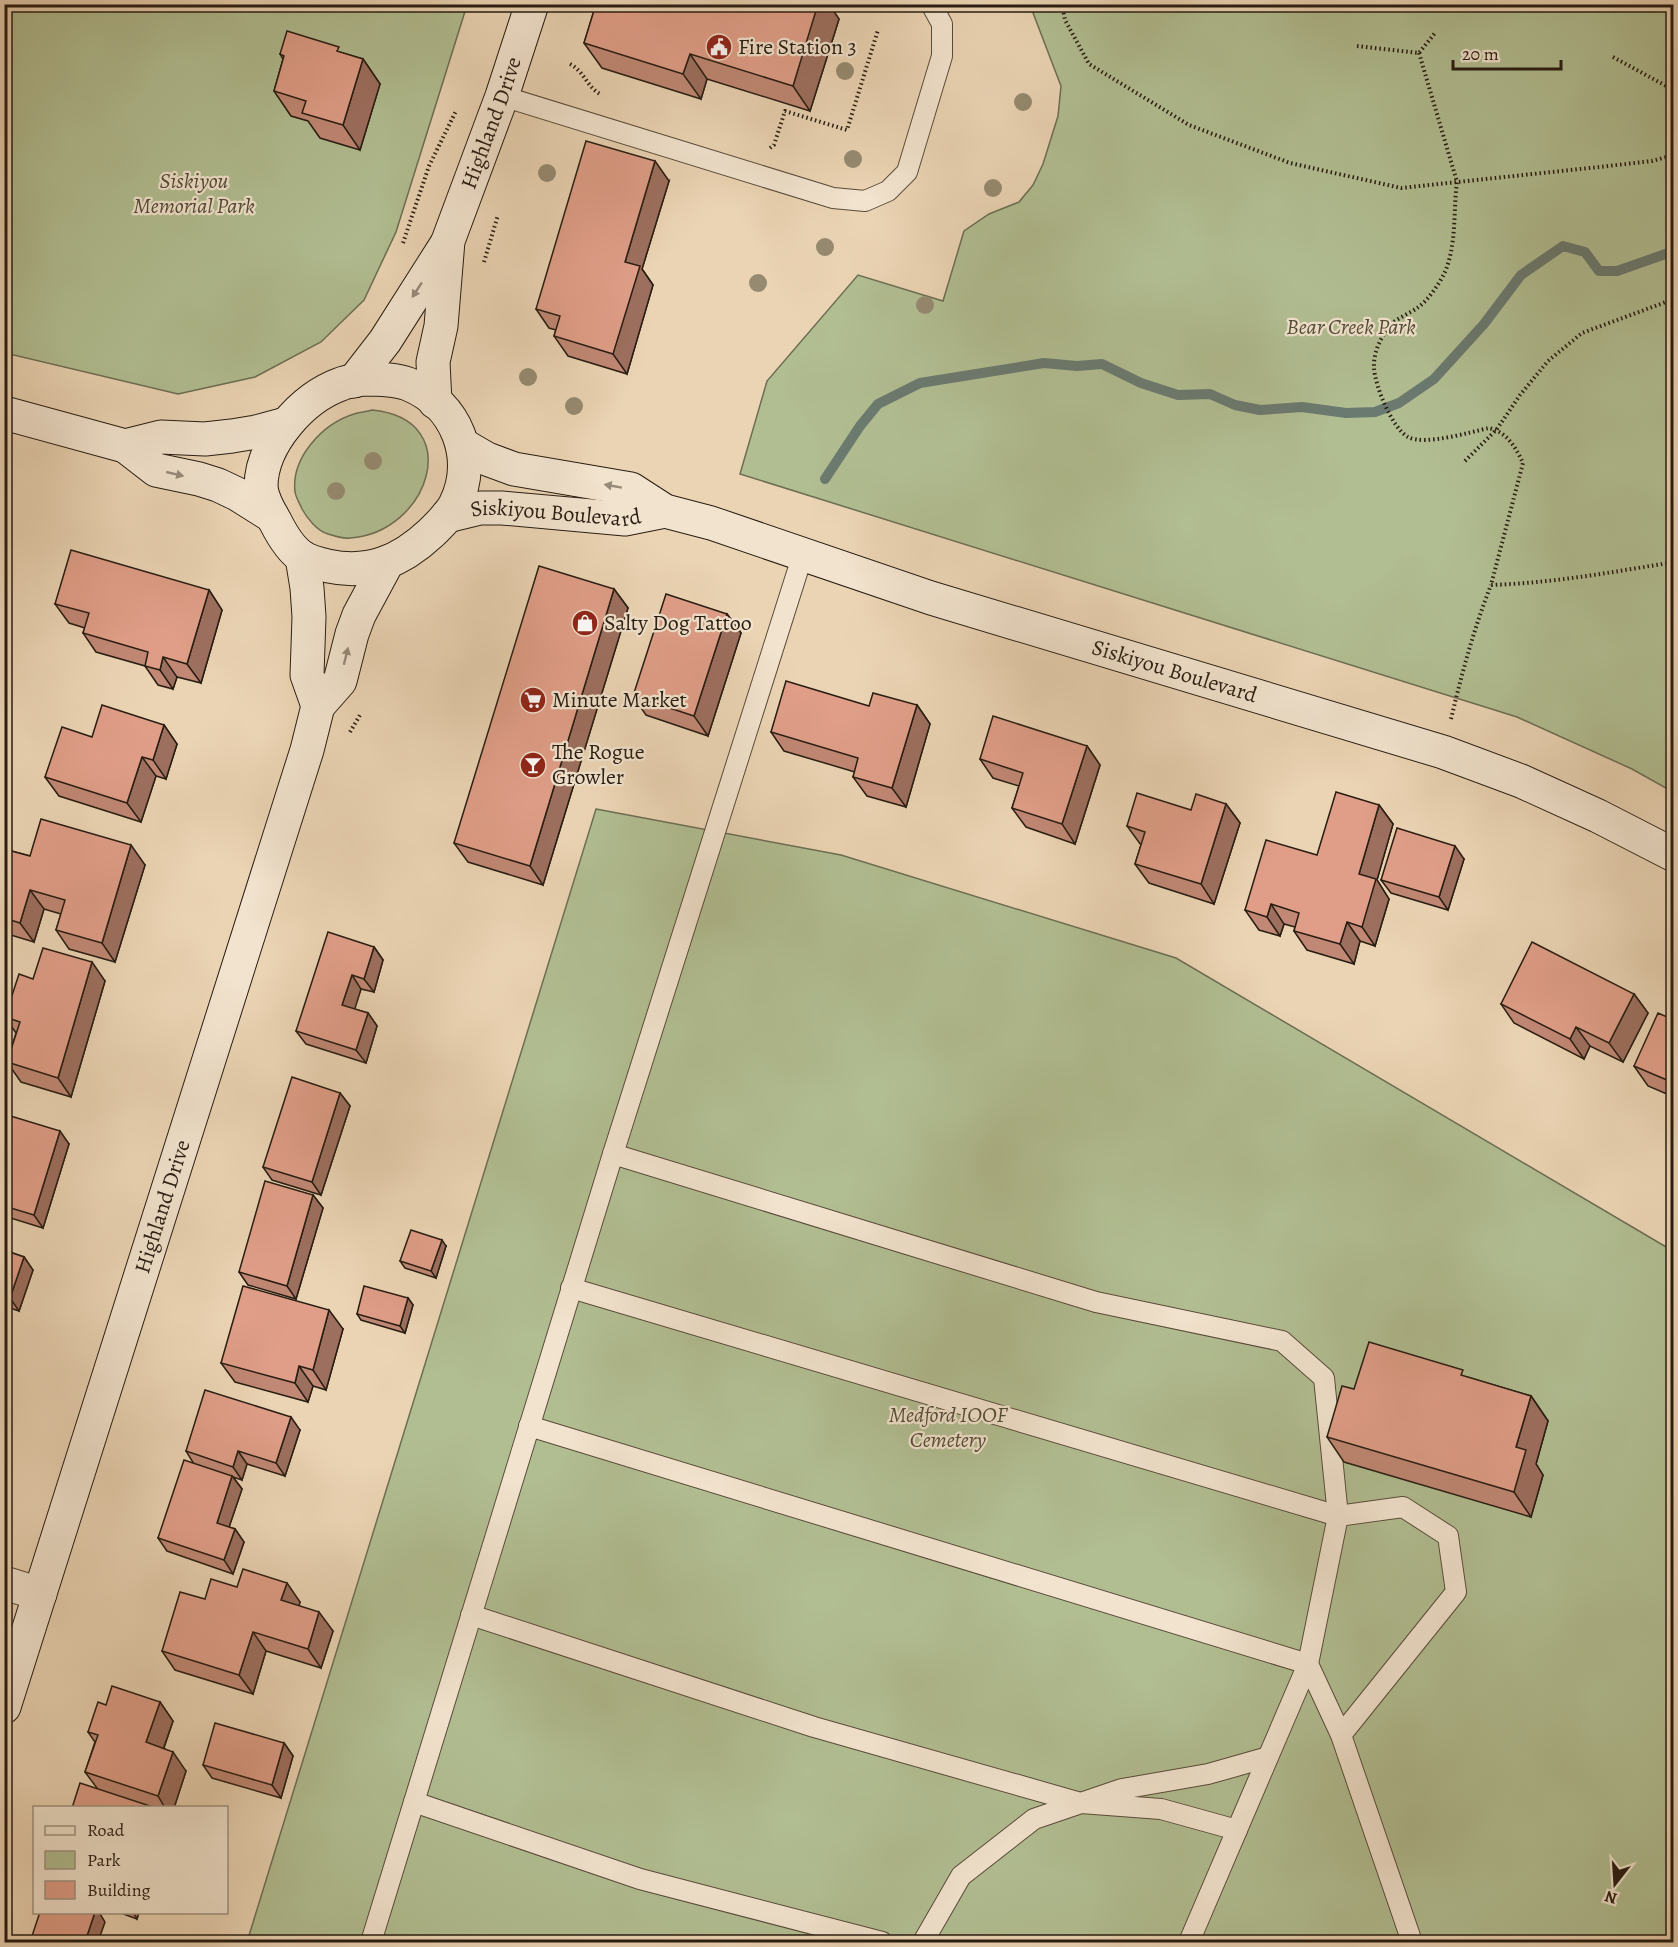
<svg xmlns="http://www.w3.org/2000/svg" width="1678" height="1947" viewBox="0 0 1678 1947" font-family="Alegreya,serif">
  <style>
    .green { fill: #b1be92; stroke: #6c6e52; stroke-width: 1.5 }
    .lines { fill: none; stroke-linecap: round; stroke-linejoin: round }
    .stream { stroke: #6b7a70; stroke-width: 10 }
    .lane-casing { stroke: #594b3a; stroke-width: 22 }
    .street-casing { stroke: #594b3a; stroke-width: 35 }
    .secondary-casing { stroke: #281d12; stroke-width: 35 }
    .path { stroke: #281d12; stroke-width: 4; stroke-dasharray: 1.5 3; stroke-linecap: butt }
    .lane { stroke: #f2e3ce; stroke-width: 20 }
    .street { stroke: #f2e3ce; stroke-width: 33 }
    .secondary { stroke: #f2e3ce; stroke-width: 33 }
    .tree { fill: #968a70 }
    .wall { fill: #c18875; stroke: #281d12; stroke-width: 1.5 }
    .shaded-wall { fill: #9d6f5f; stroke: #281d12; stroke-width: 1.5 }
    .building { fill: #e09e88; stroke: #281d12; stroke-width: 1.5 }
    .oneway { fill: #978a79 }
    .labels { text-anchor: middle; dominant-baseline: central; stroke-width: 4.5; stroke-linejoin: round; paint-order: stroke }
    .poi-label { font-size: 22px; fill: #281d12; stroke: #f2e3ce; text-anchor: start }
    .street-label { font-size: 22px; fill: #281d12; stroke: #f2e3ce }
    .park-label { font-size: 22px; font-style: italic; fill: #514d38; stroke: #f2e3ce }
  </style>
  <rect width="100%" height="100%" fill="#ebd4b4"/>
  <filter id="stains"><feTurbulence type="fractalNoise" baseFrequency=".00333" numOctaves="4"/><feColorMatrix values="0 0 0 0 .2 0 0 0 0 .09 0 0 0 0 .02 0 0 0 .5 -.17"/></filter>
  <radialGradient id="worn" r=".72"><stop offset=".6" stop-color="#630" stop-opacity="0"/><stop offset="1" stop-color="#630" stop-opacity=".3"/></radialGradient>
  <g class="green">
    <polygon points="5,5 467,5 396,232 364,300 321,342 255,377 178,394 5,353"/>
    <polygon points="1030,5 1673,5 1673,792 1632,769 1517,717 740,474 767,381 858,275 943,301 964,231 989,214 1019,202 1033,185 1043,164 1058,116 1061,86"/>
    <path d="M372,410c95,9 57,123 -22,128 -7,1 -16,-2 -22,-4 -11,-3 -21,-16 -26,-25 -2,-5 -6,-11 -7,-17 -4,-34 27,-68 59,-78 5,-2 12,-2 18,-4z"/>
    <polygon points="596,809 841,855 1176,958 1673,1251 1673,1942 247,1942"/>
  </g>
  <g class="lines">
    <polyline class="stream" points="825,479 860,426 878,404 920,383 1044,363 1077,366 1102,364 1141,383 1178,395 1210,394 1235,405 1260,410 1302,407 1346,413 1375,412 1399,403 1434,379 1484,324 1521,275 1563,246 1585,252 1599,271 1617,271 1674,251"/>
    <defs>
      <g id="lane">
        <polyline points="502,96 833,198 865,201 888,191 907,172 942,56 942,24 931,4"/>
        <polyline points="613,1154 1096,1302 1282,1341 1324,1378 1338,1516 1308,1664 1341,1735 1412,1942"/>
        <polyline points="571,1288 1338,1516 1403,1507 1448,1536 1456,1592 1341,1735"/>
        <polyline points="529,1426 1308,1664 1189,1942"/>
        <polyline points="471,1615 814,1727 1081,1803 1161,1809 1237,1830"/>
        <polyline points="414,1802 640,1879 882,1942"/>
        <polyline points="371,1942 613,1154 803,554"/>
        <polyline points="923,1942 961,1876 1034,1819 1122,1789 1208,1774 1268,1757"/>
      </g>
      <polyline id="street" points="4,1583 40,1594"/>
      <g id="secondary">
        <path d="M363,379c15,0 32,0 45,5 49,20 70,74 47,121 -6,11 -15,19 -24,28 -30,28 -62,42 -103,33 -9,-2 -18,-4 -26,-9 -12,-8 -21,-24 -27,-36 -6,-10 -13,-22 -14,-34 0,-43 41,-89 80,-103 7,-3 15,-3 22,-5z"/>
        <polyline points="354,381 385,341 446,245"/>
        <path id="s1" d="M435,402l-2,-40 8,-36 7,-85 54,-145 30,-92"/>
        <polyline points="4,413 125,446 156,470 199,479 218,485 237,494 272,516"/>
        <path id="s2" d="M463,445l24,14 27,10 117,20 34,22 46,12 220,75 512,154 78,29 77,35 76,39"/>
        <polyline points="125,446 161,437 205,439 232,436 256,432 286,424"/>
        <path id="s3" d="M447,516l33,-8h22l123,11 40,-8"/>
        <polyline points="302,557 307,588 309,617 307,675 318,706"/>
        <path id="s4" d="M4,1707l303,-957 11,-44 22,-25 12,-47 7,-19 28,-52"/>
      </g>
    </defs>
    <use href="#lane" class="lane-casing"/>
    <use href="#street" class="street-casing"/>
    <use href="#secondary" class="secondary-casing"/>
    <g class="path">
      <polyline points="1062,4 1065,20 1089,64 1189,125 1290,163 1401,188 1599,167 1652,161 1674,155"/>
      <polyline points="1357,46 1419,53 1435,33"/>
      <path d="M1419,53l38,129c-4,30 0,61 -12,90 -6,12 -17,29 -28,36 -8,6 -21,10 -27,18 -9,10 -17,27 -16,42 1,18 18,60 34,69 17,9 62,-5 81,-9 18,4 27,20 34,35l-32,122c62,-2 122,-13 183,-23"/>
      <polyline points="1613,57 1668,87 1674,93"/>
      <path d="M570,64c14,7 17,23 30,30"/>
      <polyline points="770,148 774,145 785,111 847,130 878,30"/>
      <polyline points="403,243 429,166 456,111"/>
      <polyline points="484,262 498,215"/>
      <polyline points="1465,461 1497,429 1520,395 1548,361 1582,333 1674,299"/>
      <path d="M1451,719c11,-46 23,-91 40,-134"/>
      <polyline points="350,732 360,715"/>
    </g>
    <use href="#lane" class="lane"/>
    <use href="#street" class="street"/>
    <use href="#secondary" class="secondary"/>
  </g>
  <g class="tree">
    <circle cx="845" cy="71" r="9"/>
    <circle cx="1023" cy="102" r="9"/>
    <circle cx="853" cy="159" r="9"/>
    <circle cx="547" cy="173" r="9"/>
    <circle cx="993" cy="188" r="9"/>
    <circle cx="825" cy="247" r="9"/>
    <circle cx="758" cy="283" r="9"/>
    <circle cx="925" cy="305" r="9"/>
    <circle cx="528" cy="377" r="9"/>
    <circle cx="574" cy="406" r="9"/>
    <circle cx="373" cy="461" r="9"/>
    <circle cx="336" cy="491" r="9"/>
  </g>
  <g class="wall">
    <polygon points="596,4 829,4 839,19 810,111 707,79 701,99 602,68 584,43"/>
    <polygon points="342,53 363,59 380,84 360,150 320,138 308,121 291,116 274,91 283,59 280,54"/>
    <polygon points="669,181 642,269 653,285 627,374 568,356 554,336 556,330 549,328 536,309"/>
    <polygon points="614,589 628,608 543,885 468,862 454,843"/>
    <polygon points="209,590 222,610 201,683 177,677 173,689 158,685 145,666 96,652 83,633 85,628 69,623 55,604"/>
    <polygon points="727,614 741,633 708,736 646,715 633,696"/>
    <polygon points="917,705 930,724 906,807 867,796 853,777 855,772 784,751 771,732"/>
    <polygon points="164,725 177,744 166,779 156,776 141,822 59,796 45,777 92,737"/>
    <polygon points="1087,746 1100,765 1075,844 1026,827 1012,808 1019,786 993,778 980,759"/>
    <polygon points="1226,804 1240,823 1214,904 1149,883 1135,864 1141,845 1127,826 1191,810"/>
    <polygon points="1379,805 1393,824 1377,880 1389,899 1375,946 1360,941 1354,964 1307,950 1294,931 1295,927 1284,924 1280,936 1259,930 1245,910 1317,855"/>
    <polygon points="4,849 30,856 145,865 115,962 69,949 56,930 61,914 44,909 34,942 4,933"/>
    <polygon points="1464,859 1448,910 1391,893 1381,880"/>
    <polygon points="374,947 383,960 374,992 361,989 354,1009 368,1013 377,1026 366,1063 306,1044 296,1031"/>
    <polygon points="33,979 105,981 71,1097 21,1082 7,1062 16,1033 5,1017"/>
    <polygon points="1634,994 1648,1013 1623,1062 1590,1046 1584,1059 1514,1023 1501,1004"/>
    <polygon points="1674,1020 1674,1097 1648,1086 1634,1066"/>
    <polygon points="340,1093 350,1106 321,1195 272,1180 263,1167"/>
    <polygon points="4,1114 69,1144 43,1228 4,1216"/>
    <polygon points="313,1195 323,1208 296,1299 248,1285 239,1272"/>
    <polygon points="446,1246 436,1278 405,1268 400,1261"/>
    <polygon points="4,1250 24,1257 33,1270 19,1311 10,1308 4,1323"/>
    <polygon points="408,1298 413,1305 405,1333 361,1320 357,1314"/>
    <polygon points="343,1329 326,1390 313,1386 308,1402 235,1382 221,1363"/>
    <polygon points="1467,1377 1531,1396 1548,1421 1536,1464 1543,1475 1531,1517 1344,1462 1327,1437 1354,1389"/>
    <polygon points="300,1430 285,1476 247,1464 242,1480 233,1477 242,1489 229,1527 235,1529 244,1542 233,1574 167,1551 158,1538 194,1464 186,1451"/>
    <polygon points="237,1587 300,1602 299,1606 333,1631 321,1668 266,1651 253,1694 175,1670 162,1651 205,1599"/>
    <polygon points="160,1702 173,1721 164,1748 186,1771 174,1808 72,1808 97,1788 85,1772 95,1742 88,1732 106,1705"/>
    <polygon points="284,1743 293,1756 281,1798 212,1778 203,1765"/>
    <polygon points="118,1912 139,1912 137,1919"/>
  </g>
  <g class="shaded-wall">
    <polygon points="816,4 829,4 839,19 810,111 793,86"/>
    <polygon points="690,54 707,79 701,99 683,74"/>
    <polygon points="363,59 380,84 360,150 343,125"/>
    <polygon points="655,161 669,181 642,269 653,285 627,374 613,354 625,262"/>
    <polygon points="614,589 628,608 543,885 530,866"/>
    <polygon points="209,590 222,610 201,683 187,664"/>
    <polygon points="727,614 741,633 708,736 694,716"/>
    <polygon points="163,657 177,677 173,689 160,670"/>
    <polygon points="917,705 930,724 906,807 892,788"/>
    <polygon points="164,725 177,744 166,779 153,760"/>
    <polygon points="1087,746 1100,765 1075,844 1062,824"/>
    <polygon points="142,757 156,776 141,822 127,803"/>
    <polygon points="1226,804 1240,823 1214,904 1201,884"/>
    <polygon points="1379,805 1393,824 1377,880 1389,899 1375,946 1362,927 1359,874"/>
    <polygon points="131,845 145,865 115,962 102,943"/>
    <polygon points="1455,846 1464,859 1448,910 1439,897"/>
    <polygon points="30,890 44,909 34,942 20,923"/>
    <polygon points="1271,904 1284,924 1280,936 1267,917"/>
    <polygon points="1347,922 1360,941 1354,964 1340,944"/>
    <polygon points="374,947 383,960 374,992 364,979"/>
    <polygon points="92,962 105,981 71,1097 58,1078"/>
    <polygon points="352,975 361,989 352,1018 342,1005"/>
    <polygon points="1634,994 1648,1013 1623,1062 1609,1043"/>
    <polygon points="368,1013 377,1026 366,1063 356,1050"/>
    <polygon points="1576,1027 1590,1046 1584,1059 1570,1039"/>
    <polygon points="340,1093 350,1106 321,1195 312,1182"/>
    <polygon points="60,1131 69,1144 43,1228 34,1215"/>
    <polygon points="313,1195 323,1208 296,1299 287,1286"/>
    <polygon points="442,1240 446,1246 436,1278 431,1271"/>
    <polygon points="24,1257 33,1270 19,1311 10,1298"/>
    <polygon points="408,1298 413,1305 405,1333 400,1326"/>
    <polygon points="4,1301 10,1308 4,1323"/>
    <polygon points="329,1310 343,1329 326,1390 313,1370"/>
    <polygon points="299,1366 313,1386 308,1402 295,1383"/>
    <polygon points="1531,1396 1548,1421 1536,1464 1543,1475 1531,1517 1514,1492 1516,1447"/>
    <polygon points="291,1417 300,1430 285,1476 276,1463"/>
    <polygon points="238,1451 247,1464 242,1480 233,1467"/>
    <polygon points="232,1476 242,1489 226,1536 217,1523"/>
    <polygon points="235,1529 244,1542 233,1574 224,1560"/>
    <polygon points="287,1583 300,1602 295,1619 281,1600"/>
    <polygon points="319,1612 333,1631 321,1668 308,1649"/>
    <polygon points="253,1632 266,1651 253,1694 239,1675"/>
    <polygon points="160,1702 173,1721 159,1761 146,1742"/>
    <polygon points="284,1743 293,1756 281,1798 272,1785"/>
    <polygon points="173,1752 186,1771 174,1808 165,1808 158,1796"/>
    <polygon points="95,1912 99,1912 105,1922 98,1942 85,1942"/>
    <polygon points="133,1912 139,1912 137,1919"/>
  </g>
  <g class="building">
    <polygon points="596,4 818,4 793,86 690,54 683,74 584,43"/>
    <polygon points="287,31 339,47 337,51 363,59 343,125 302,113 306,101 274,91 284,56 280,54"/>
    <polygon points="586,141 655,161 625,262 640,266 613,354 554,336 560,316 536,309"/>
    <polygon points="71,550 209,590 187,664 163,657 160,670 145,666 148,652 83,633 89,613 55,604"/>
    <polygon points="539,566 614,589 530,866 454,843"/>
    <polygon points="666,594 727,614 694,716 633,696"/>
    <polygon points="786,681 869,706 873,693 917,705 892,788 853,777 858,758 771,732"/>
    <polygon points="102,705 164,725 153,760 142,757 127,803 45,777 62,727 92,737"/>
    <polygon points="993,716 1087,746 1062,824 1012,808 1023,773 980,759"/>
    <polygon points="1336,792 1379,805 1359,874 1376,879 1362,927 1347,922 1340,944 1294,931 1299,913 1271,904 1267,917 1245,910 1266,840 1317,855"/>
    <polygon points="1137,793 1191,810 1196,794 1226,804 1201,884 1135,864 1145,832 1127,826"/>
    <polygon points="41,819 131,845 102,943 56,930 65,900 30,890 20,923 4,918 4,849 30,856"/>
    <polygon points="1397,828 1455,846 1439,897 1381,880"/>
    <polygon points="328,932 374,947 364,979 352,975 342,1005 368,1013 356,1050 296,1031"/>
    <polygon points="1532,942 1634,994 1609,1043 1576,1027 1570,1039 1501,1004"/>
    <polygon points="43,948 92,962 58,1078 7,1062 20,1022 5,1017 19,974 33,979"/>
    <polygon points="1658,1013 1674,1020 1674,1083 1634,1066"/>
    <polygon points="292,1077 340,1093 312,1182 263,1167"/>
    <polygon points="4,1114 60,1131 34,1215 4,1206"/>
    <polygon points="265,1181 313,1195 287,1286 239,1272"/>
    <polygon points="411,1230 442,1240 431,1271 400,1261"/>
    <polygon points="4,1250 24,1257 10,1298 4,1296"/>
    <polygon points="243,1286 329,1310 313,1370 299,1366 295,1383 221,1363"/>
    <polygon points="364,1286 408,1298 400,1326 357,1314"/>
    <polygon points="1369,1342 1463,1370 1461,1375 1531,1396 1516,1447 1526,1450 1514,1492 1327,1437 1342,1386 1354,1389"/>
    <polygon points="205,1390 291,1417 276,1463 238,1451 233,1467 186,1451"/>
    <polygon points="184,1460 232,1476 217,1523 235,1529 224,1560 158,1538"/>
    <polygon points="243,1569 287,1583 281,1600 319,1612 308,1649 253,1632 239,1675 162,1651 180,1592 205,1599 211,1579 237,1587"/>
    <polygon points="112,1686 160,1702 146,1742 173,1752 158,1796 85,1772 98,1735 88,1732 98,1702 106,1705"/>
    <polygon points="215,1723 284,1743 272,1785 203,1765"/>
    <polygon points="80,1783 156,1808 72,1808"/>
    <polygon points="40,1912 95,1912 85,1942 30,1942"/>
    <polygon points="198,1939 209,1942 197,1942"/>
  </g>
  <defs><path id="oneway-solid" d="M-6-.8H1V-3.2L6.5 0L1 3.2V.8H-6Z" transform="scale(1.5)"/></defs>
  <g class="oneway">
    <use href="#oneway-solid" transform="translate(417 290) rotate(123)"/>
    <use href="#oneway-solid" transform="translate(175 474) rotate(13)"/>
    <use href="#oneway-solid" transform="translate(613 486) rotate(-170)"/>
    <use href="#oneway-solid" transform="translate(346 656) rotate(-76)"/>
  </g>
  <defs>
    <symbol id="civic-disc" viewBox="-11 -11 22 22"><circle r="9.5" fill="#8f2418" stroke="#f2e3ce"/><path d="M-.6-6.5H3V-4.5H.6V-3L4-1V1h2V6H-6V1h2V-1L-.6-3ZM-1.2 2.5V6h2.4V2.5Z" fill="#fff"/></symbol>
    <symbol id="shop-disc" viewBox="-11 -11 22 22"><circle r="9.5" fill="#8f2418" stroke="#f2e3ce"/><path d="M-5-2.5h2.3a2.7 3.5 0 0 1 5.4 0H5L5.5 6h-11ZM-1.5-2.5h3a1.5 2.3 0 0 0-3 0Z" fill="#fff"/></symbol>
    <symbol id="supermarket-disc" viewBox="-11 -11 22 22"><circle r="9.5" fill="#8f2418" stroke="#f2e3ce"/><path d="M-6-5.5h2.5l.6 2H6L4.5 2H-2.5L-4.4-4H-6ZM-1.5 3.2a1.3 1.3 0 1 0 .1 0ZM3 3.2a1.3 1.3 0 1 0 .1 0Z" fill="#fff"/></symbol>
    <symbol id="bar-disc" viewBox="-11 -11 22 22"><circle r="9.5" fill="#8f2418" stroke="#f2e3ce"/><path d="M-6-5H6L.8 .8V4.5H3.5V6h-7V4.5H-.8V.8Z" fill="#fff"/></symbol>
  </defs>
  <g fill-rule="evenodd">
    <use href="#civic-disc" x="704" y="32" width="30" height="30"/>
    <use href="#shop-disc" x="570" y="608" width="30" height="30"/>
    <use href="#supermarket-disc" x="518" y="685" width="30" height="30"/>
    <use href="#bar-disc" x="518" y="750" width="30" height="30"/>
  </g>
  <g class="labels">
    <g class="poi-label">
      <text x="738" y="47">Fire Station 3</text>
      <text x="604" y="623">Salty Dog Tattoo</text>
      <text x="552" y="700">Minute Market</text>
      <text x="552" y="752">The Rogue<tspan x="552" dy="25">Growler</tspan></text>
    </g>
    <g class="street-label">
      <text stroke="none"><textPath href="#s1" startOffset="288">Highland Drive</textPath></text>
      <text stroke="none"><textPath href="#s3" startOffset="110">Siskiyou Boulevard</textPath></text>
      <text stroke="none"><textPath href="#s2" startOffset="750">Siskiyou Boulevard</textPath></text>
      <text stroke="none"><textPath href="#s4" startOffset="525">Highland Drive</textPath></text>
    </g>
    <g class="park-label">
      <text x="194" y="181">Siskiyou<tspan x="194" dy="25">Memorial Park</tspan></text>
      <text x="1351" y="327">Bear Creek Park</text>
      <text x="948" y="1415">Medford IOOF<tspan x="948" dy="25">Cemetery</tspan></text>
    </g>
  </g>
  <rect width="1678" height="1947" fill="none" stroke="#ebd4b4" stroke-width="24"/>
  <rect x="6" y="6" width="1666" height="1935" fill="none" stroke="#281d12" stroke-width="3"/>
  <rect x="12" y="12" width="1654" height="1923" fill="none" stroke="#281d12" stroke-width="1.5"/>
  <rect x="33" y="1806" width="195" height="108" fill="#f2e3ce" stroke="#a19483" stroke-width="1.5"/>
  <rect x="45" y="1826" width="30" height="9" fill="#f2e3ce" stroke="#a19483" stroke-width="1.5"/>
  <text x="87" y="1836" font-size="18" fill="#281d12">Road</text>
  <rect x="45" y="1851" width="30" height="18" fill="#b1be92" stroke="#a19483" stroke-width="1.5"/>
  <text x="87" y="1866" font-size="18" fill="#281d12">Park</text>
  <rect x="45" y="1881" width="30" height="18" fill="#e09e88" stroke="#a19483" stroke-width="1.5"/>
  <text x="87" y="1896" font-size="18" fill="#281d12">Building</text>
  <g transform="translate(1615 1884) rotate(197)" stroke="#f2e3ce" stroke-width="4.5" paint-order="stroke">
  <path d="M0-4.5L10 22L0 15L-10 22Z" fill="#281d12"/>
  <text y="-9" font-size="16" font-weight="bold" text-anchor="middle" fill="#281d12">N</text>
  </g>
  <path d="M1453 60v9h108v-9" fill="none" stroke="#281d12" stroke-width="3"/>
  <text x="1462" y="60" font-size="18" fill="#281d12" stroke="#f2e3ce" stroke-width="4.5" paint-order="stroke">20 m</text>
  <rect width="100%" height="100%" filter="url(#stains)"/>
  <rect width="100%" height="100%" fill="url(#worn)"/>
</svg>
